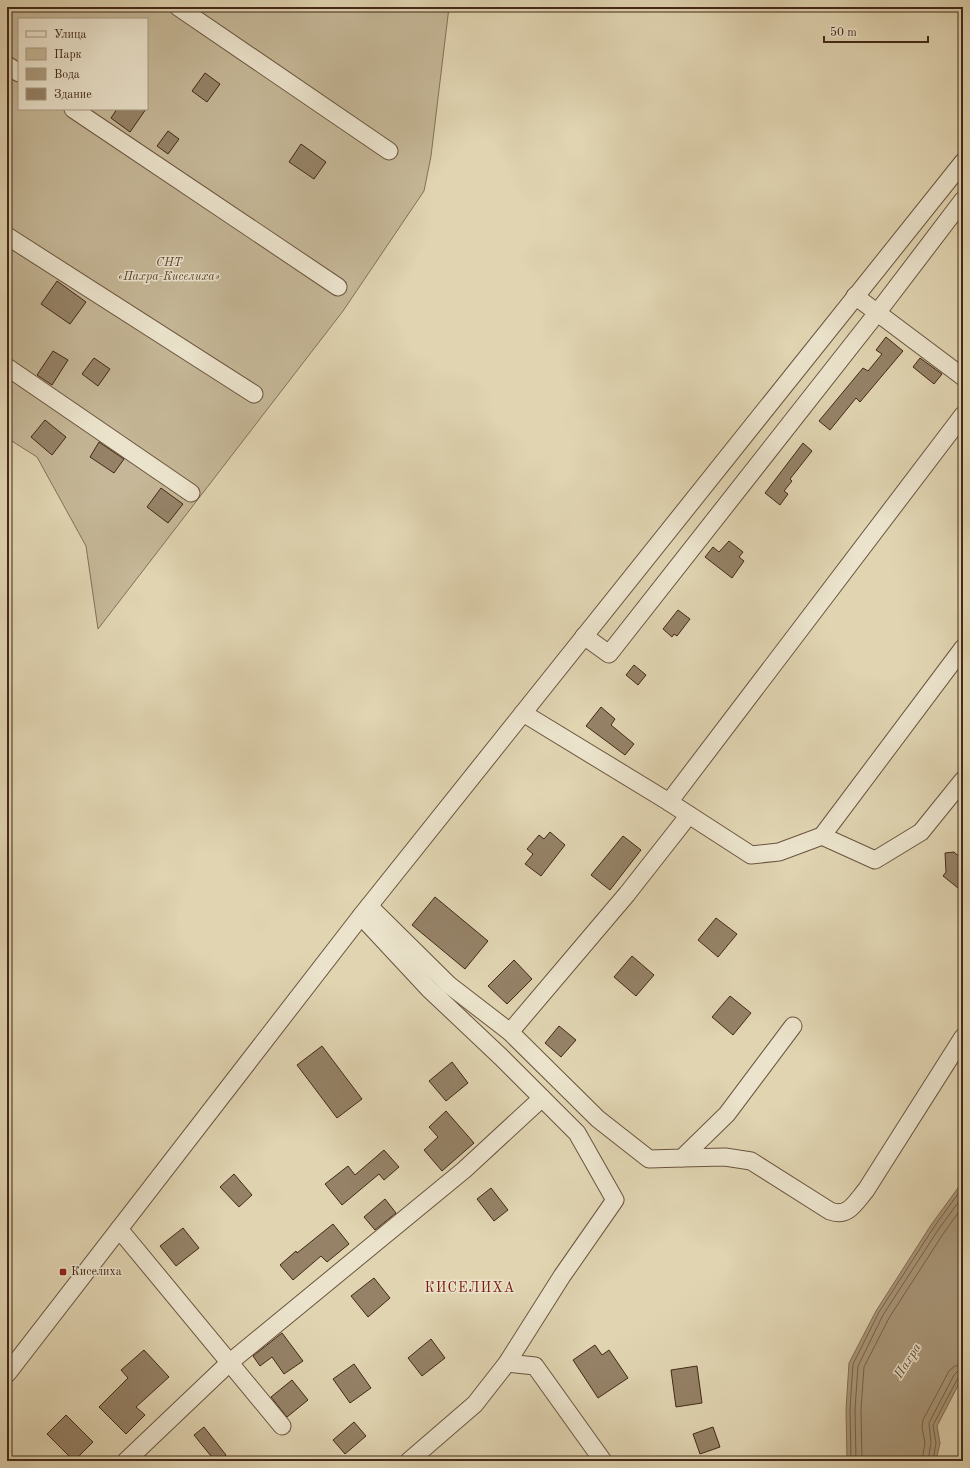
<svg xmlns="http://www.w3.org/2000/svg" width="970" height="1468" viewBox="0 0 970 1468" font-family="'Old Standard TT',serif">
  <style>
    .green { fill: #c5b797; stroke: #847057; fill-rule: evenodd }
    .water { fill: #ab9a7d; stroke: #816d54 }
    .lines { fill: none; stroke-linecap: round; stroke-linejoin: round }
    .shore { stroke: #77624a; stroke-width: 1 }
    .building { fill: #958267; stroke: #432917 }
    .minor-casing { stroke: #6a543e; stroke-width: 19 }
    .minor { stroke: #ebe3cc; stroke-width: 17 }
    .poi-dot { fill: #8f2418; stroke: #ebe3cc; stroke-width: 1.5 }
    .labels { text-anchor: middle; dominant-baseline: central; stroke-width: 3; stroke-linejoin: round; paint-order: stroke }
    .park-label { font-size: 12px; font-style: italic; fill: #5d4531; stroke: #ebe3cc }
    .poi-label { font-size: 12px; fill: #432917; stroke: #ebe3cc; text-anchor: start }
    .water-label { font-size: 13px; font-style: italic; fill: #5d4530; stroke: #ebe3cc }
    .quarter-label { font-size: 14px; letter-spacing: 1px; fill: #7a1f14; stroke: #ebe3cc }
  </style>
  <rect width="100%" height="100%" fill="#e0d4b1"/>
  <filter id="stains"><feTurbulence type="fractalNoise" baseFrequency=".005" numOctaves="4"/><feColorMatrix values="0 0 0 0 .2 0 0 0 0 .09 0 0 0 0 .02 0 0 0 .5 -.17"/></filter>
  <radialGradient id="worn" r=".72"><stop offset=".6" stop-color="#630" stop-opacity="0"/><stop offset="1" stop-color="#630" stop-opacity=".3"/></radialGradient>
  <path class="green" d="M7,7h442l-18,149 -7,35 -81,120 -245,318 -12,-83 -49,-89 -30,-19zM19,19h128v90h-128z"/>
  <polygon class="water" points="963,1181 963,1376 937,1426 940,1443 936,1461 847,1461 846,1409 849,1363 876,1311 931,1225"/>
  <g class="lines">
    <g class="shore">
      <polyline points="851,1461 850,1409 853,1364 879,1312 934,1227 963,1187"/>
      <polyline points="856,1461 855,1409 858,1366 883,1315 938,1230 963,1196"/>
      <polyline points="862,1461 861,1409 864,1367 889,1318 943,1234 963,1206"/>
      <polyline points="922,1461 925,1443 922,1427 923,1420 949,1371 955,1366 963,1365"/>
      <polyline points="928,1461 931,1443 929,1423 954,1375 958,1371 963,1371"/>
      <polyline points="933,1461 936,1443 933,1425 958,1378 963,1376"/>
    </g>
  </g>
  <g class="building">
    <polygon points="205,73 220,84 207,102 192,91"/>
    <polygon points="117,109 146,109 130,132 111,118"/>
    <polygon points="168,131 179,139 168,154 157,146"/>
    <polygon points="301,144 326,162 314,179 289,162"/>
    <polygon points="57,281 86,302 70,324 41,304"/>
    <polygon points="886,337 903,351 860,402 856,398 830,430 819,421 863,368 868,371 882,354 876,350"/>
    <polygon points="53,351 68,360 52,385 37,375"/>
    <polygon points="94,358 110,369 98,386 82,374"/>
    <polygon points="920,358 942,374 934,384 913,367"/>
    <polygon points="45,420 66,437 52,455 31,437"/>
    <polygon points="99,442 124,459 114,473 90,457"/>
    <polygon points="803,443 812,451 790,479 792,481 784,491 788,494 780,505 765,493"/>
    <polygon points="161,488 183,504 168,523 147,507"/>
    <polygon points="729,541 743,552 739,557 744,561 732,578 705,557 713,547 719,552"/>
    <polygon points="678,610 690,619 677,636 674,634 672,637 663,629"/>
    <polygon points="634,665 646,675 638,685 626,675"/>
    <polygon points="601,707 615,719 611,725 634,744 625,755 586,726"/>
    <polygon points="550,832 565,845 541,876 525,864 533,854 527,849 539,835 544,839"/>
    <polygon points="623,836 641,850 610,890 591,875"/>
    <polygon points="954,852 963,860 963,892 943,876 946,872 945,853"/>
    <polygon points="435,897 488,941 465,969 412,925"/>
    <polygon points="716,918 737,934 718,957 698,940"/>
    <polygon points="632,956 654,975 636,996 614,977"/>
    <polygon points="514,960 532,979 507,1004 488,986"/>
    <polygon points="730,996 751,1013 733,1035 712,1017"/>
    <polygon points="559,1026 576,1040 561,1057 545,1043"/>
    <polygon points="322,1046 362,1099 337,1118 297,1065"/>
    <polygon points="452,1062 468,1083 446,1101 429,1081"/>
    <polygon points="446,1111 474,1143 442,1171 424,1150 438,1137 429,1127"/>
    <polygon points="384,1150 399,1167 384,1180 379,1174 342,1205 325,1184 348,1166 355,1175"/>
    <polygon points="234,1174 252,1195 239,1207 220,1187"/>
    <polygon points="491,1188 508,1210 494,1221 477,1199"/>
    <polygon points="385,1199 396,1213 375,1230 364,1217"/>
    <polygon points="333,1224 349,1244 327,1262 321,1256 293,1280 280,1265 296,1251 297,1253"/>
    <polygon points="183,1228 199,1248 176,1266 160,1246"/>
    <polygon points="374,1278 390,1298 368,1317 351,1296"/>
    <polygon points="282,1333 303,1361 284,1374 272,1357 260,1366 253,1356"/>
    <polygon points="431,1339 445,1358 422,1376 408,1358"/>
    <polygon points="595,1345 602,1355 609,1350 628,1378 598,1398 573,1360"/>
    <polygon points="144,1350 169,1377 136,1407 145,1415 126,1434 99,1407 128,1378 121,1370"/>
    <polygon points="354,1364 371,1388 350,1403 333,1379"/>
    <polygon points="697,1366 702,1403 676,1407 671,1370"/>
    <polygon points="292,1380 308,1400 287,1417 271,1397"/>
    <polygon points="66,1415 93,1442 74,1461 47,1434"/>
    <polygon points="354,1422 366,1436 345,1454 333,1440"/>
    <polygon points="204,1427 226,1455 219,1461 215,1461 194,1435"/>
    <polygon points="713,1427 720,1447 700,1454 693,1434"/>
  </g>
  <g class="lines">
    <defs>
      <g id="minor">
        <polyline points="178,7 389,151"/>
        <polyline points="7,65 19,73"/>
        <polyline points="73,109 338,287"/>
        <polyline points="7,236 254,394"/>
        <polyline points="855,296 963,377"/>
        <polyline points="7,367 191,493"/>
        <polyline points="584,636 609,654 877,313 963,200"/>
        <polyline points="523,713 669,802 963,415"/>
        <polyline points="669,802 751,855 779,852 822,836 963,648"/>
        <polyline points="822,836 875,860 921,832 963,780"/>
        <polyline points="369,906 449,985 510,1032 598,1119 649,1159 682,1158 727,1114 793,1026"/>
        <polyline points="361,916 429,989 501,1057 577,1133 615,1200 562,1276 507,1363 475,1404 409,1461"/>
        <polyline points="510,1032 627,894 689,815"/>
        <path d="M682,1158l43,-1 26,4 79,50c18,7 25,-8 36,-21l97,-153"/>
        <polyline points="119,1229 282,1426"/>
        <polyline points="507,1363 535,1366 603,1461"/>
        <polyline points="7,1374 361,916 963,162"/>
        <polyline points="126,1461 229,1363 464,1170 542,1098"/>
      </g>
    </defs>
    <use href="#minor" class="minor-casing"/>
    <use href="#minor" class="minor"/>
  </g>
  <rect class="poi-dot" x="59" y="1268" width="8" height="8" rx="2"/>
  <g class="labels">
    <g class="park-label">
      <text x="169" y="263">СНТ<tspan x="169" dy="14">«Пахра-Киселиха»</tspan></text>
    </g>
    <g class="poi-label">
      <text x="71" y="1272">Киселиха</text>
    </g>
    <g class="water-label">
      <text transform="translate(908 1361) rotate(-58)">Пахра</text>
    </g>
    <g class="quarter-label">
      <text x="470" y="1288">КИСЕЛИХА</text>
    </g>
  </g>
  <rect width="970" height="1468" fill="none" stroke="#e0d4b1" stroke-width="24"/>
  <rect x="8" y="8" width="954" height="1452" fill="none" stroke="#432917" stroke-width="2"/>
  <rect x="12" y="12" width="946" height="1444" fill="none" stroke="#432917"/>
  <rect x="18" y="18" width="130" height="92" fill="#ebe3cc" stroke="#a89984"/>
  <rect x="26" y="31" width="20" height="6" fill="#ebe3cc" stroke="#a89984"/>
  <text x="54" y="38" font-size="12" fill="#432917">Улица</text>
  <rect x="26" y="48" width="20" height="12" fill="#c5b797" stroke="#a89984"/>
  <text x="54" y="58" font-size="12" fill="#432917">Парк</text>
  <rect x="26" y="68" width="20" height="12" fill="#ab9a7d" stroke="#a89984"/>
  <text x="54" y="78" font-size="12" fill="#432917">Вода</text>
  <rect x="26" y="88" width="20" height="12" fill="#958267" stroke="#a89984"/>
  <text x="54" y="98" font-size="12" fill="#432917">Здание</text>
  <path d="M824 36v6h104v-6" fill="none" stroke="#432917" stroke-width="2"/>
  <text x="830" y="36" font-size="12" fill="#432917" stroke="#ebe3cc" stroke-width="3" paint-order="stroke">50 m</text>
  <rect width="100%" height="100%" filter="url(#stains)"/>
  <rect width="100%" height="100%" fill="url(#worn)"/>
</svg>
